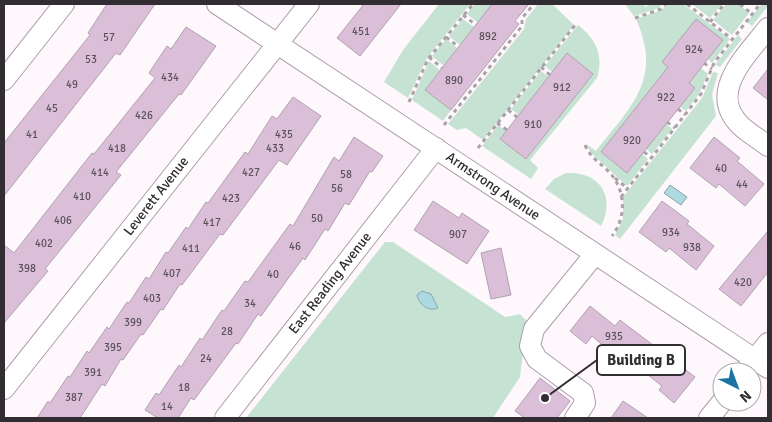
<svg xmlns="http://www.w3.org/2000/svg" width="772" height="422" viewBox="0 0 772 422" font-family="Signika,sans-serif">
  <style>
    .green { fill: #c5e2d3 }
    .water { fill: #add9e1; stroke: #88a5ac }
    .building { fill: #dbbfd9; stroke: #b0a2af }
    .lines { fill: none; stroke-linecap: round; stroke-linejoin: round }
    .minor-casing { stroke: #ac9eab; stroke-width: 22 }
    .path { stroke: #a9a3a8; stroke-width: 3; stroke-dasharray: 4 4; stroke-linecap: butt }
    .minor { stroke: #fff; stroke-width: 20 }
    .labels { text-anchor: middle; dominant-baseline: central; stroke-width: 4; stroke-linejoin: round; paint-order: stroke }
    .number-label { font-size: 11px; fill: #5c525c }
    .street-label { font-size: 14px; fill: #322d32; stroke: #fff }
    .leader { fill: none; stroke: #322d32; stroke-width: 2 }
    .callout-dot { fill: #322d32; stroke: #fff; stroke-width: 2 }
    .callout { fill: #fff; stroke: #322d32; stroke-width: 2 }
    .callout-label { font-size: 15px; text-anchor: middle; font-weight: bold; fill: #322d32 }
  </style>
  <rect width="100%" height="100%" fill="#fef8fd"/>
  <g class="green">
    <polygon points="439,4 470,4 427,58 408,98 384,82 403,50"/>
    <polygon points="475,4 492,4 478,23 467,14"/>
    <polygon points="538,4 552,4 574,25 483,140 466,128 457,130 448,124 524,29 526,19"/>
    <polygon points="625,4 643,4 646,7 649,4 662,4 659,8 634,16"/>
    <path d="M666,4h17l47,35 -18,24 -4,-4 -46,3 6,5 -67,85 26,21 15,-19 6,5 -21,27 -36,-33 -5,-9 10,7c35,-45 67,-71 40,-132l26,-9z"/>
    <polygon points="692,4 722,4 710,18"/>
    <polygon points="726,4 738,4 749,13 732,35 713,20"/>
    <polygon points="762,4 768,4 768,6 752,26 747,22"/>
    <polygon points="463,19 474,27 460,45 449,36"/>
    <path d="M578,25c18,14 26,30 19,53l-67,82 8,8 -7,11 -49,-33 16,-21 8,6 -6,8 26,20 67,-85 -25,-20 -16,18 -7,-6z"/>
    <polygon points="738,35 742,39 720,67 715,65"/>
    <polygon points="446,39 457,48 444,66 432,56"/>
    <polygon points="429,61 440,70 425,90 451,110 443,121 412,100"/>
    <polygon points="701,68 708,74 699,94 686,111 680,107 689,83"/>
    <polygon points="541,71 549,77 519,115 511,109"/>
    <polygon points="713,72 718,73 712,95 716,116 620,239 615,235 623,219 623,197 702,98"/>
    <polygon points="666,124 672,129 652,154 646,149"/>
    <path d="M566,173c34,-2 50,24 35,53l-56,-37 9,-10z"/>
    <polygon points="385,242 393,242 505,317 520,314 527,321 520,377 493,418 246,418"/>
  </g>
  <g class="water">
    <polygon points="670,185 687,197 681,205 664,193"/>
    <path d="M422,291l9,3 7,14c-9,4 -19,-3 -21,-13z"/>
  </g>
  <g class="building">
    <polygon points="107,4 155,4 120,55 116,53 4,196 4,143 90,35 88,33"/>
    <polygon points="364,4 401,4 360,56 337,38"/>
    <polygon points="492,4 529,4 515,21 519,24 451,110 425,90"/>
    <polygon points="696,19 723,40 689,83 695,88 627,173 601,152 668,67 662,62"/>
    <polygon points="186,27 216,46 181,95 179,94 116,172 121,175 45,269 48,271 4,323 4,245 14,253 92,153 94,154 155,78 149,73 167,46 171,49"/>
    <polygon points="567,53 593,74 526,159 500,139"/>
    <polygon points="768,69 768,100 753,88"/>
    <polygon points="293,97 321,116 287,165 279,160 223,235 220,234 182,285 180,284 163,310 161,309 143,335 141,334 123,360 121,359 105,386 102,384 80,418 37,418 48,401 50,403 68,376 70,377 87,351 89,353 107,327 109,329 127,302 129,303 146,277 149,279 166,252 168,253 186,227 188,229 206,202 208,203 245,152 248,154 272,116 277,119"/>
    <polygon points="354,137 383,156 372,172 370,171 349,205 345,203 328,231 325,229 305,260 303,258 261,316 258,314 238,344 236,343 194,400 191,398 178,418 158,418 145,410 156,393 159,395 179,365 181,367 200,338 202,340 222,310 224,311 245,281 248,282 290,224 293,226 334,157 339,161"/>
    <polygon points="714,137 740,158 737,161 764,184 745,206 719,184 716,188 690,168"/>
    <polygon points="433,201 459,218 462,213 489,231 467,264 414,230"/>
    <polygon points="662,201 689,221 687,224 714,246 696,270 669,248 666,252 639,232"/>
    <polygon points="768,231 768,272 741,306 719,289"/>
    <polygon points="501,248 511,295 491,299 481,253"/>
    <polygon points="590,306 615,326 620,320 695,377 674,403 659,390 662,386 621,354 617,358 592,336 586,344 570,331"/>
    <polygon points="540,378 570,401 557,418 525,418 515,411"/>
    <polygon points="623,401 648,418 611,418"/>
  </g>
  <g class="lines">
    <defs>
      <g id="minor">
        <polyline points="217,4 768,368"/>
        <path d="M768,28c-21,27 -61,64 -28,97 8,8 19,14 28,21"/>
        <polyline points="4,80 64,4"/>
        <polyline points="745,372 768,343"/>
        <polyline points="4,389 309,4"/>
        <polyline points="225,418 436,148"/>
        <polyline points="575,418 585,403 583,393 537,359 530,346 534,329 595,254"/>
        <polyline points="709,418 722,402"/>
      </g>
    </defs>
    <use href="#minor" class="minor-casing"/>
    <g class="path">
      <polyline points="687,4 732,39"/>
      <polyline points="740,4 751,13"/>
      <polyline points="463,15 476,25"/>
      <polyline points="635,18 661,9 665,4"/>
      <polyline points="710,22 724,4"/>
      <polyline points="446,37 459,47"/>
      <polyline points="429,57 442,68"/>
      <polyline points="704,63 712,69"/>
      <polyline points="541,67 550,75"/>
      <polyline points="409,102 428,59 473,4"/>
      <polyline points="678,109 685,115"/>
      <polyline points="508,110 517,117"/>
      <polyline points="667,122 675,128"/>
      <polyline points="497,123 507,130"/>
      <polyline points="444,125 522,26 522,18 534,4"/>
      <path d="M585,145c5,13 17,19 26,29 15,18 15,44 1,62"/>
      <polyline points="478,148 576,24"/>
      <polyline points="644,152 652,158"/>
      <polyline points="615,178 628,189"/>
      <polyline points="621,197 701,94 714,63 760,4"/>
    </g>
    <use href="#minor" class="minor"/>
  </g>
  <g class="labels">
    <g class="number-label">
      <text x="361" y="31">451</text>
      <text x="488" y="36">892</text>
      <text x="109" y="37">57</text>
      <text x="694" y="49">924</text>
      <text x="91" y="59">53</text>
      <text x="170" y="77">434</text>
      <text x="454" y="80">890</text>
      <text x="72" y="84">49</text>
      <text x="562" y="87">912</text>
      <text x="666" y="97">922</text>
      <text x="52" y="108">45</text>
      <text x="144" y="115">426</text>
      <text x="533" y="124">910</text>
      <text x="32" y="134">41</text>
      <text x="284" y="134">435</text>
      <text x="632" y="140">920</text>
      <text x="117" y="148">418</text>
      <text x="275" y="148">433</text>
      <text x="721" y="168">40</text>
      <text x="100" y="172">414</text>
      <text x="251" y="172">427</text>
      <text x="346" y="174">58</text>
      <text x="742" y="184">44</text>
      <text x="337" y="188">56</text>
      <text x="82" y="196">410</text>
      <text x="231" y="198">423</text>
      <text x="317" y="218">50</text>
      <text x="63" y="220">406</text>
      <text x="212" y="222">417</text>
      <text x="671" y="232">934</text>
      <text x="458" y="234">907</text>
      <text x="44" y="243">402</text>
      <text x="295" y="246">46</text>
      <text x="692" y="247">938</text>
      <text x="191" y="248">411</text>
      <text x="27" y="268">398</text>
      <text x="172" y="273">407</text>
      <text x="273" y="274">40</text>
      <text x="743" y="282">420</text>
      <text x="152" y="298">403</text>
      <text x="250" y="303">34</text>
      <text x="133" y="322">399</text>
      <text x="227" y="331">28</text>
      <text x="614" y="336">935</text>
      <text x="113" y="347">395</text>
      <text x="206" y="358">24</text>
      <text x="93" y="372">391</text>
      <text x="184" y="387">18</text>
      <text x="74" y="397">387</text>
      <text x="167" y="406">14</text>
    </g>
    <g class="street-label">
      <text transform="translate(493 186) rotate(34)">Armstrong Avenue</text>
      <text transform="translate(156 196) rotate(-52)">Leverett Avenue</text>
      <text transform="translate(330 283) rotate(-52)">East Reading Avenue</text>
    </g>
  </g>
  <path class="leader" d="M545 398L597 360"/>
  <circle class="callout-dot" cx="545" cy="398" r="5"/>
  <rect class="callout" x="597" y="345" width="88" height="30" rx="5"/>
  <g class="callout-label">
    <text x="641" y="365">Building B</text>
  </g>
  <rect width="772" height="422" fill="none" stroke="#322d32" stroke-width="10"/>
  <g transform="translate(737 387) rotate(138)"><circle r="24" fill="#ffffff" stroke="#adabad"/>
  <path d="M0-4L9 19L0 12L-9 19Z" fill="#1b74a3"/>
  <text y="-8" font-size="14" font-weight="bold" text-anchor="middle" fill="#322d32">N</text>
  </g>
</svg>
